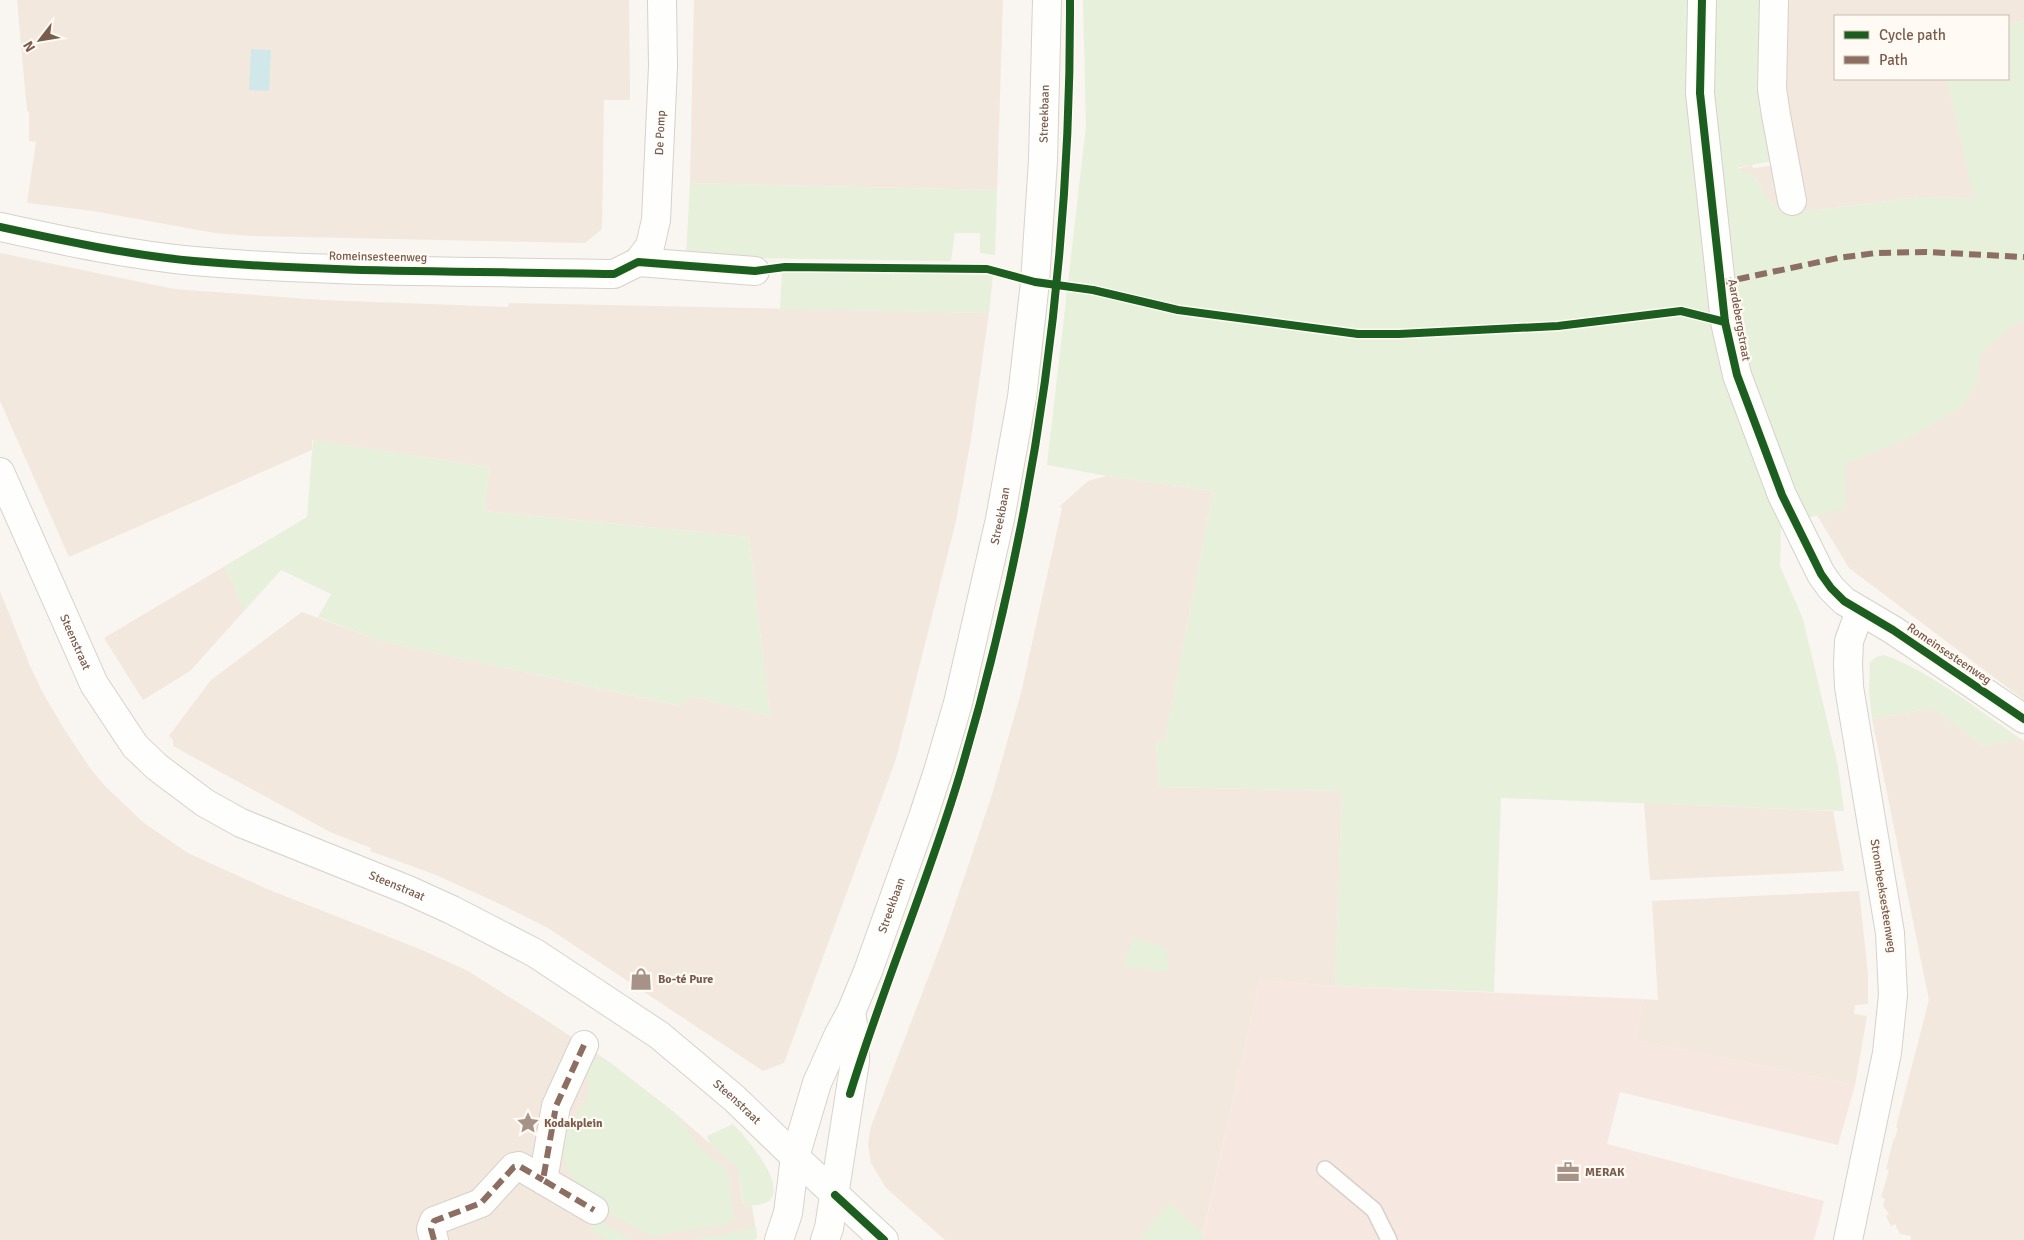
<svg xmlns="http://www.w3.org/2000/svg" width="2024" height="1240" viewBox="0 0 2024 1240" font-family="Signika,sans-serif">
  <style>
    .residential { fill: #f2e8de }
    .commercial { fill: #f6e8e1 }
    .green { fill: #e7f0db }
    .water { fill: #d0e8ea }
    .lines { fill: none; stroke-linecap: round; stroke-linejoin: round }
    .lane-casing { stroke: #d7d1cb; stroke-width: 18 }
    .street-casing { stroke: #d7d1cb; stroke-width: 30 }
    .secondary-casing { stroke: #d9d2cb; stroke-width: 30 }
    .lane { stroke: #fefefd; stroke-width: 15 }
    .street { stroke: #fefefd; stroke-width: 28 }
    .secondary { stroke: #fefefd; stroke-width: 28 }
    .quiet { stroke: #8d6e63; stroke-width: 6; stroke-dasharray: 12 6; stroke-linecap: butt }
    .cycleway-casing { stroke: #fffaf3; stroke-width: 11 }
    .cycleway { stroke: #1b5e20; stroke-width: 8 }
    .labels { text-anchor: middle; dominant-baseline: central; stroke-width: 4.5; stroke-linejoin: round; paint-order: stroke }
    .street-label { font-size: 12px; fill: #7a5c4d; stroke: #fffaf3 }
    .poi-label { font-size: 12px; font-weight: bold; fill: #7a5c4d; stroke: #fffaf3; text-anchor: start }
  </style>
  <rect width="100%" height="100%" fill="#f9f5f0"/>
  <g class="residential">
    <polygon points="17,0 629,0 630,100 604,100 602,229 585,243 251,236 215,233 93,211 27,203 36,142 29,141 29,112 27,111"/>
    <polygon points="694,0 1003,0 997,190 690,183"/>
    <polygon points="1782,0 2024,0 2024,21 2008,24 2008,16 1835,16 1835,79 1947,79 1975,198 1919,197 1786,214 1769,201 1756,178 1737,169 1752,165 1753,168 1794,163 1783,100"/>
    <polygon points="0,253 174,289 322,300 508,307 509,303 989,313 971,439 956,521 896,759 784,1063 763,1071 548,928 502,905 436,875 370,851 371,848 330,832 173,746 173,740 169,736 211,680 302,612 381,641 680,706 691,696 770,716 749,537 485,511 489,467 312,440 312,450 69,557 0,401"/>
    <polygon points="2024,293 2024,700 1849,568 1815,512 1770,295"/>
    <polygon points="1107,476 1213,491 1165,742 1156,741 1159,787 1342,791 1335,986 1260,980 1203,1234 1169,1204 1138,1240 945,1240 886,1188 871,1163 868,1145 870,1129 945,934 992,795 1021,693 1062,508 1059,507 1088,481"/>
    <polygon points="225,566 244,611 190,671 143,700 104,638"/>
    <polygon points="0,591 30,666 44,695 66,732 90,768 105,786 144,823 188,853 267,889 422,950 468,971 549,1022 612,1064 675,1113 738,1168 743,1203 746,1207 752,1206 757,1237 755,1240 0,1240"/>
    <polygon points="1932,708 1983,746 2021,739 2024,741 2024,1240 1911,1240 1911,1236 1900,1234 1895,1224 1891,1226 1886,1216 1889,1214 1883,1205 1885,1199 1881,1197 1889,1170 1886,1169 1894,1138 1895,1138 1898,1128 1896,1127 1929,1000 1872,719"/>
    <polygon points="1644,803 1833,811 1844,871 1650,880"/>
    <polygon points="1859,891 1868,974 1868,1004 1855,1005 1854,1014 1867,1016 1855,1085 1636,1040 1643,999 1658,1000 1652,901"/>
  </g>
  <polygon class="commercial" points="1260,980 1335,986 1643,999 1636,1040 1855,1085 1838,1145 1620,1092 1607,1144 1824,1201 1814,1240 1202,1240"/>
  <g class="green">
    <polygon points="1083,0 1765,0 1776,160 1737,168 1756,178 1769,201 1786,214 1919,197 1974,198 1947,79 2008,79 2008,24 2024,21 2024,321 2018,322 1981,352 1977,382 1962,407 1913,436 1846,464 1845,509 1781,524 1780,566 1803,619 1838,766 1844,811 1501,798 1494,992 1335,986 1342,791 1159,787 1156,741 1165,742 1213,491 1107,476 1047,465 1086,126"/>
    <polygon points="690,183 997,190 995,255 980,253 980,233 955,233 951,261 686,257"/>
    <polygon points="782,271 993,275 989,313 780,309"/>
    <polygon points="313,440 489,467 485,511 749,537 770,716 691,696 681,706 381,641 318,617 331,594 281,570 244,611 225,566 307,517"/>
    <path d="M1884,655c48,17 95,56 137,84l-38,7 -51,-38 -60,11 -3,-28 1,-29 6,-5z"/>
    <polygon points="1134,937 1167,949 1168,972 1123,966"/>
    <path d="M603,1058l72,55 26,35 24,20 4,10 5,40 -2,4 -9,3 -72,11 -39,-21 -28,-19 -17,-27 -4,-18 1,-17 26,-40c-2,-17 -10,-34 13,-36z"/>
    <path d="M733,1124c12,12 55,61 36,77 -6,4 -16,4 -23,6l-2,-2 -6,-37 -28,-24 -3,-8z"/>
    <polygon points="1169,1203 1203,1234 1202,1240 1138,1240"/>
    <polygon points="595,1218 632,1240 606,1240 592,1231 591,1224"/>
    <polygon points="756,1227 757,1237 755,1240 692,1240"/>
  </g>
  <polygon class="water" points="251,49 271,50 269,91 249,90"/>
  <g class="lines">
    <defs>
      <polyline id="lane" points="1325,1169 1374,1210 1389,1240"/>
      <g id="street">
        <polyline points="1702,0 1700,93 1725,322 1737,375 1782,495 1821,574 1831,588 1844,601 1893,630 2024,719"/>
        <polyline points="1774,0 1772,89 1776,115 1792,201"/>
        <path d="M0,227c64,14 129,28 194,34 139,12 280,10 420,13l24,-12 117,9"/>
        <path id="s1" d="M638,262l12,-16 6,-26 7,-154 -1,-66"/>
        <path id="s2" d="M0,472l94,212 41,62 22,21 48,36 36,20 167,67 44,20 83,43 124,82 75,63 61,59"/>
        <polyline points="584,1045 556,1106 543,1180 594,1210"/>
        <polyline points="434,1240 431,1229 434,1221 481,1203 514,1167 519,1166 543,1180"/>
        <polyline points="1848,1240 1887,1053 1893,995 1890,933 1849,687 1848,664 1849,641 1860,611"/>
      </g>
      <g id="secondary">
        <polyline points="795,1157 884,1240"/>
        <path id="s3" d="M779,1240l9,-27 7,-56 22,-74 21,-47 13,-24 17,-41 55,-154 16,-49 19,-65 42,-184 22,-122 13,-115 8,-122 4,-160"/>
        <polyline points="825,1240 829,1228 855,1061 855,1038 851,1012"/>
      </g>
    </defs>
    <use href="#lane" class="lane-casing"/>
    <use href="#street" class="street-casing"/>
    <use href="#secondary" class="secondary-casing"/>
    <use href="#lane" class="lane"/>
    <use href="#street" class="street"/>
    <use href="#secondary" class="secondary"/>
    <g class="quiet">
      <polyline points="1720,283 1838,258 1876,253 1927,252 2024,257"/>
      <polyline points="584,1045 556,1106 543,1180 594,1210"/>
      <polyline points="434,1240 431,1229 434,1221 481,1203 514,1167 519,1166 543,1180"/>
    </g>
    <defs>
      <g id="cycleway">
        <polyline points="1702,0 1700,93 1725,322 1737,375 1782,495 1821,574 1831,588 1844,601 1893,630 2024,719"/>
        <path d="M0,227c64,14 129,28 194,34 139,12 280,10 420,13l24,-12 117,9 30,-4 202,2 48,13 58,8 85,20 180,24h41l159,-8 123,-15 44,11"/>
        <path d="M850,1094c33,-108 78,-212 110,-320 75,-252 111,-512 110,-774"/>
        <polyline points="835,1195 884,1240"/>
      </g>
    </defs>
    <use href="#cycleway" class="cycleway-casing"/>
    <use href="#cycleway" class="cycleway"/>
  </g>
  <defs>
    <symbol id="shop-bare" viewBox="-9 -9 18 18"><path d="M-5-2.5h2.3a2.7 3.5 0 0 1 5.4 0H5L5.5 6h-11ZM-1.5-2.5h3a1.5 2.3 0 0 0-3 0Z" fill="#a69286" stroke="#fffaf3" stroke-width="2.5" paint-order="stroke"/></symbol>
    <symbol id="sight-bare" viewBox="-9 -9 18 18"><path d="M0-6L1.8-2.2L6-1.7L2.9 1.2L3.7 5.4L0 3.3L-3.7 5.4L-2.9 1.2L-6-1.7L-1.8-2.2Z" fill="#a69286" stroke="#fffaf3" stroke-width="2.5" paint-order="stroke"/></symbol>
    <symbol id="office-bare" viewBox="-9 -9 18 18"><path d="M-6-3h4V-5.5h4V-3h4V5H-6ZM-1-4.5V-3h2v-1.5ZM-6 0V1H6V0Z" fill="#a69286" stroke="#fffaf3" stroke-width="2.5" paint-order="stroke"/></symbol>
  </defs>
  <g fill-rule="evenodd">
    <use href="#shop-bare" x="625" y="963" width="32" height="32"/>
    <use href="#sight-bare" x="512" y="1107" width="32" height="32"/>
    <use href="#office-bare" x="1552" y="1156" width="32" height="32"/>
  </g>
  <g class="labels">
    <g class="street-label">
      <text stroke="none"><textPath href="#s3" startOffset="1165">Streekbaan</textPath></text>
      <text stroke="none"><textPath href="#s1" startOffset="134">De Pomp</textPath></text>
      <text transform="translate(378 257) rotate(1)">Romeinsesteenweg</text>
      <text transform="translate(1739 320) rotate(80)">Aardebergstraat</text>
      <text stroke="none"><textPath href="#s3" startOffset="760">Streekbaan</textPath></text>
      <text stroke="none"><textPath href="#s2" startOffset="186">Steenstraat</textPath></text>
      <text transform="translate(1949 654) rotate(34)">Romeinsesteenweg</text>
      <text stroke="none"><textPath href="#s2" startOffset="606">Steenstraat</textPath></text>
      <text transform="translate(1883 896) rotate(81)">Strombeeksesteenweg</text>
      <text stroke="none"><textPath href="#s3" startOffset="355">Streekbaan</textPath></text>
      <text stroke="none"><textPath href="#s2" startOffset="1011">Steenstraat</textPath></text>
    </g>
    <g class="poi-label">
      <text x="658" y="979">Bo-té Pure</text>
      <text x="544" y="1123">Kodakplein</text>
      <text x="1585" y="1172">MERAK</text>
    </g>
  </g>
  <rect x="1834" y="15" width="175" height="65" fill="#fffaf3" stroke="#cabbb1"/>
  <rect x="1844" y="31" width="25" height="8" fill="#1b5e20" stroke="#cabbb1"/>
  <text x="1879" y="40" font-size="15" fill="#7a5c4d">Cycle path</text>
  <rect x="1844" y="56" width="25" height="8" fill="#8d6e63" stroke="#cabbb1"/>
  <text x="1879" y="65" font-size="15" fill="#7a5c4d">Path</text>
  <g transform="translate(40 40) rotate(239)" stroke="#fffaf3" stroke-width="4" paint-order="stroke">
  <path d="M0-4L9 19L0 12L-9 19Z" fill="#7a5c4d"/>
  <text y="-8" font-size="14" font-weight="bold" text-anchor="middle" fill="#7a5c4d">N</text>
  </g>
</svg>
